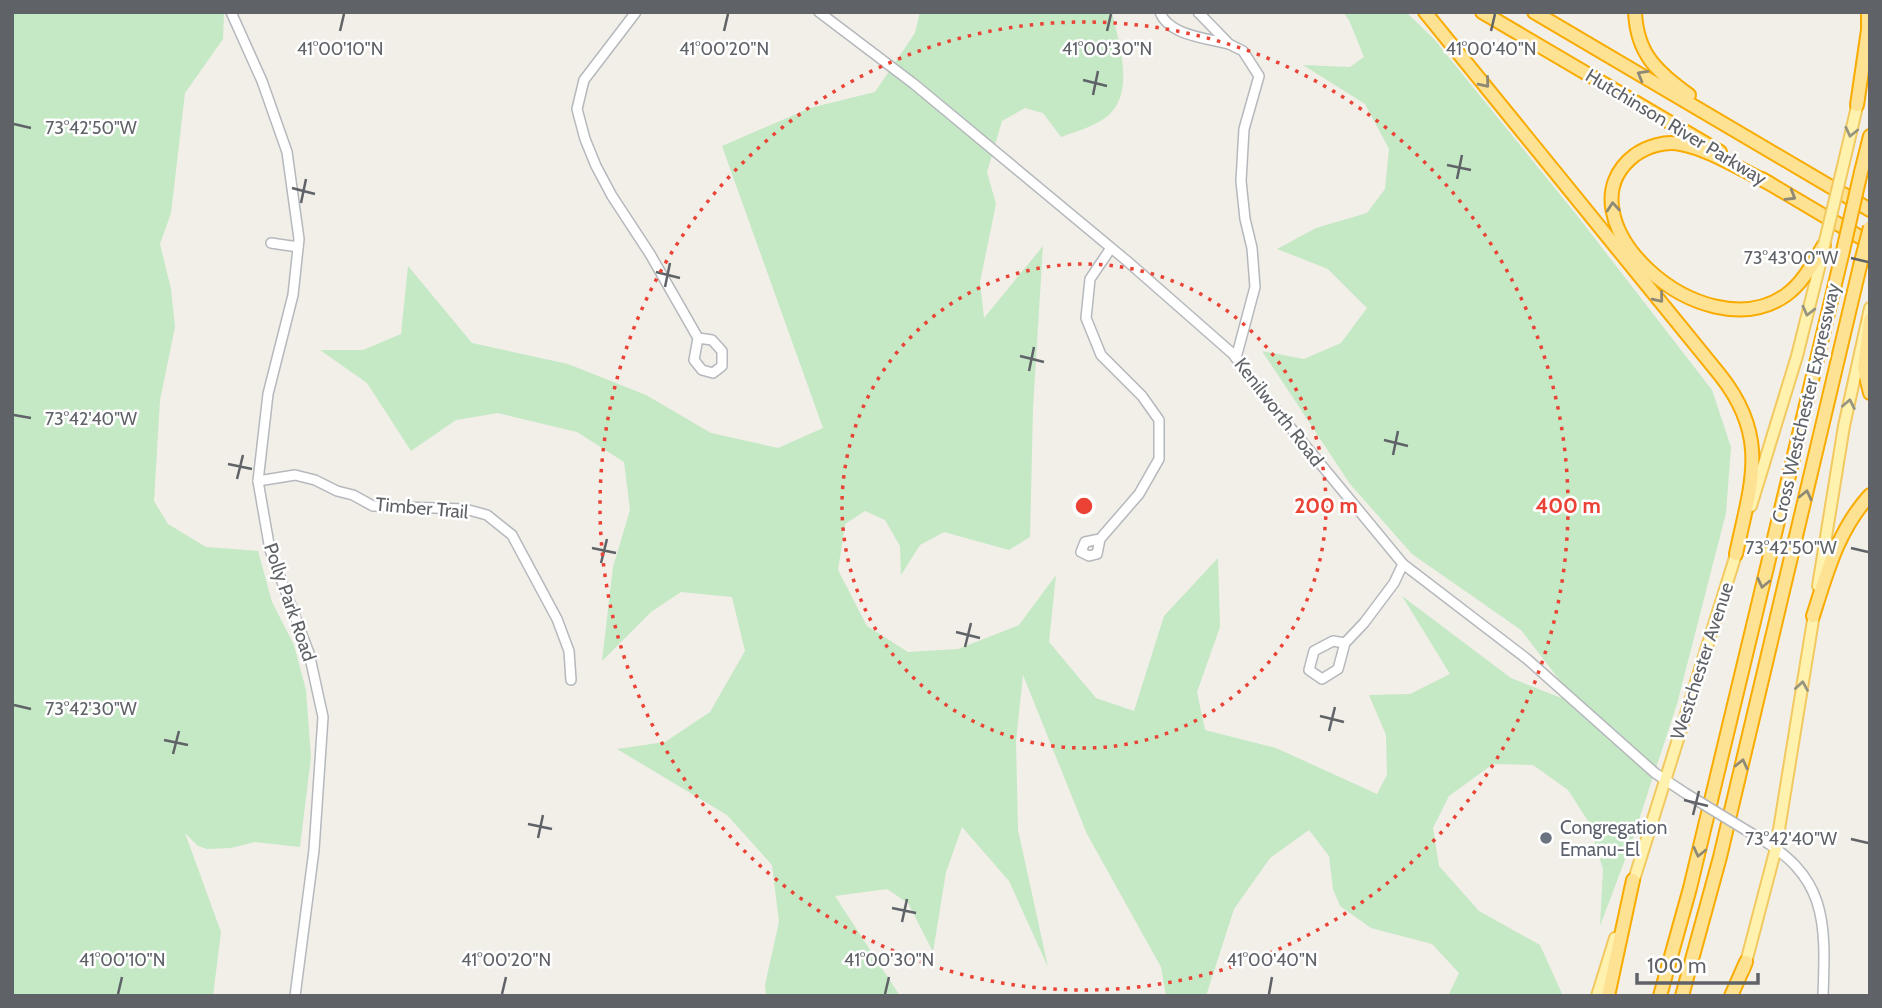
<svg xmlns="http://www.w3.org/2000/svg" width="1882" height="1008" viewBox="0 0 1882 1008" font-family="Cabin,sans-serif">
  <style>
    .green { fill: #c5e8c5 }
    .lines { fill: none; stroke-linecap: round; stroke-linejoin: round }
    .minor-casing { stroke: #b5b8bc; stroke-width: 12 }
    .major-casing { stroke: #f2c960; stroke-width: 14 }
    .highway-casing { stroke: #f9ab00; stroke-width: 16 }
    .minor { stroke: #fff; stroke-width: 9 }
    .major { stroke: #fff2af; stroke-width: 10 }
    .highway { stroke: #fde293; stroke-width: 12 }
    .minor-bridge-casing { stroke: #b5b8bc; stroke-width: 12; stroke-linecap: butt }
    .major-bridge-casing { stroke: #f2c960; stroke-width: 14; stroke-linecap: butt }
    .highway-bridge-casing { stroke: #f9ab00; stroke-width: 16; stroke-linecap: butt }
    .minor-bridge { stroke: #fff; stroke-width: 9 }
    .major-bridge { stroke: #fff2af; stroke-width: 10 }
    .highway-bridge { stroke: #fde293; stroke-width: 12 }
    .oneway { stroke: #8e8975 }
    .oneway2 { stroke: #979581 }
    .ticks { fill: none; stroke: #5f6368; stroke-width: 2.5 }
    .ring { fill: none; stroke: #ea4335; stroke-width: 3.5; stroke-dasharray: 3.5 7 }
    .worship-dot { fill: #6b7280; stroke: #fff; stroke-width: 2.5 }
    .labels { text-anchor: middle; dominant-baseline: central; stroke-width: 5; stroke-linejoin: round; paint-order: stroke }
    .street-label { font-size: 19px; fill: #5f6368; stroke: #fff }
    .worship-label { font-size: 19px; fill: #5b616d; stroke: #fff; text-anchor: start }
    .ticks-label { font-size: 18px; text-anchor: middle; fill: #5f6368; stroke: #fff; stroke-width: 5; stroke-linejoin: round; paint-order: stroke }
    .centre { fill: #ea4335; stroke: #fff; stroke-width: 3.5 }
    .ring-label { font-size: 21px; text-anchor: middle; font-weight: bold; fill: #ea4335; stroke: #fff; stroke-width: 5; stroke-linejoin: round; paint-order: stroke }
  </style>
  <rect width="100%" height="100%" fill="#f1efe8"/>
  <g class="green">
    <polygon points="12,12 224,12 223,39 185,93 171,213 160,244 171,289 175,327 160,400 154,501 168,524 206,547 258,551 272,602 294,645 306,690 311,757 300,847 255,842 231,848 207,849 198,846 185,833 221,932 213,996 12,996"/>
    <path d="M920,12h192c7,33 26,86 -10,108 -12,8 -28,12 -41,17l-18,-24 -18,-5 -23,13 -15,51 9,32 -16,78 4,36 59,-72 -10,162 -3,129 -21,13 -65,-18 -24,13 -19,30 -1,-29 -15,-26 -20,-9 -20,13 -7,46 29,56 41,26 50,-3 61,-24 37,-50 -7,67 47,56 38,13 30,-95 54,-58 2,69 -23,65 8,38 71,18 101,46 10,-19 -1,-40 -17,-40 41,-1 40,-20 -48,-78 109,82 68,27 -58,-75 -109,-76 -62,-70 -88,-133 42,8 37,-16 26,-35 -39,-39 -51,-20 39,-21 51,-15 18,-24 4,-40 -24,-45 -62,-39 47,2 14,-10 -15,-37 -6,-8h63l28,27 145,179 133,172 19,57 -5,66 -49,191 -45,137 -32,85 3,-57 -15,-48 -20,-31 -35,-25 -40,-1 -44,32 -16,32 6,38 40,45 61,34 23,51h-115l11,-23 -27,-29 -61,-16 -31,-22 -7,-17 -4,-33 -20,-26 -39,28 -36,51 -28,87h-40l-5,-29 -74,-133 -64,-159 -7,66 2,89 30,137 -39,-86 -47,-54 -16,45 -13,80 -25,-49 -21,-14 -52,7 65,100h-134l-1,-11 14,-63 -7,-57 -45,-50 -110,-66 48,-7 45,-30 35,-61 -13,-54 -51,-5 -30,20 -49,49 11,-94 17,-57 -6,-48 -47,-30 -79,-19 -42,7 -45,31 -44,-68 -47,-33h43l38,-16 7,-68 64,77 96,21 78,31 65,38 67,15 45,-20 -101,-282 88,-38 65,-16 40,-59z"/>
  </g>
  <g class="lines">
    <defs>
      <g id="minor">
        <polyline points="231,12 262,81 287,152 299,239 293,295 268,394 258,481 270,550 309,653 323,717 314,850 295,996"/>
        <polyline points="636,12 584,80 577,109 585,139 596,166 612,196 650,254 698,338 694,360 702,370 713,373 722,366 722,351 712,340 698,338"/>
        <polyline points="819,12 914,84 1127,261 1233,354 1262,393 1403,564 1527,659 1655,773 1685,793"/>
        <path d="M1160,12c9,24 47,26 69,32l-31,-32"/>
        <polyline points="1229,44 1243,51 1259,76 1244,129 1241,181 1245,219 1252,248 1255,287 1236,358"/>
        <polyline points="271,243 298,247"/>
        <polyline points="258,481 295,475 315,480 337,491 353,495 373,506 465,509 487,515 512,535 557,619 569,651 571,680"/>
        <polyline points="1100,539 1085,542 1081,552 1089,556 1097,554 1100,539 1139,494 1159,459 1159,420 1142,396 1101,355 1086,318 1090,279 1111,248"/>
        <polyline points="1345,643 1333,641 1314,651 1309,670 1322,679 1338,669 1345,643 1364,623 1394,583 1403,564"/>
        <path d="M1754,835c73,40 72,85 69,161"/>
      </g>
      <g id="major">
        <polyline points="1844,162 1859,98"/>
        <polyline points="1751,506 1797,356 1823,252"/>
        <polyline points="1818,586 1844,426 1870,308"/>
        <polyline points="1632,886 1738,548"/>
        <polyline points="1744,970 1776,848 1815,608"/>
        <polyline points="1597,996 1615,938"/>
      </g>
      <g id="highway">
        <path d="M1425,12l295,363c50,63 31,108 16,179"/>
        <polyline points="1482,12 1720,152"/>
        <polyline points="1534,12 1870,210"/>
        <path d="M1635,12c2,43 22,59 54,83"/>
        <polyline points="1857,105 1868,30 1868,12"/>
        <polyline points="1861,172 1870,136"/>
        <polyline points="1762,179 1870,243"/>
        <path d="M1769,183c-26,-12 -60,-34 -88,-39 -16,-3 -33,2 -46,11 -81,61 67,199 151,140 17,-12 27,-32 38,-50"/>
        <polyline points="1870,320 1864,368 1870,393"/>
        <path d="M1813,616c14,-44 25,-86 57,-121"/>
        <polyline points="1608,996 1633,880"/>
        <polyline points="1660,996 1690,888 1842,255"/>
        <polyline points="1682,996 1720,857 1860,266"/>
        <polyline points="1731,996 1746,962"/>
      </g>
    </defs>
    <use href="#minor" class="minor-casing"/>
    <use href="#major" class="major-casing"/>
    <use href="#highway" class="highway-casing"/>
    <use href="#minor" class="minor"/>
    <use href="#major" class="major"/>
    <use href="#highway" class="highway"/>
    <defs>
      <polyline id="minor-bridge" points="1685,793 1754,835"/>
      <polyline id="major-bridge" points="1824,245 1844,162"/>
      <g id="highway-bridge">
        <polyline points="1842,255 1861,172"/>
        <polyline points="1860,266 1870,227"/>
      </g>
    </defs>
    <use href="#minor-bridge" class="minor-bridge-casing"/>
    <use href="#major-bridge" class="major-bridge-casing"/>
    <use href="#highway-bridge" class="highway-bridge-casing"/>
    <use href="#minor-bridge" class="minor-bridge"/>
    <use href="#major-bridge" class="major-bridge"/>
    <use href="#highway-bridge" class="highway-bridge"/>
  </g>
  <defs><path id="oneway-chevron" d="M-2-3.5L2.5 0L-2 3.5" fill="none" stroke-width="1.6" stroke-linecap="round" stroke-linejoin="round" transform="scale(1.75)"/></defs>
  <g class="oneway">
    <use href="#oneway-chevron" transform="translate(1642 75) rotate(-150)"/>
    <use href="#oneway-chevron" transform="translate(1485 83) rotate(51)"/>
    <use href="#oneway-chevron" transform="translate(1791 196) rotate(31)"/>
    <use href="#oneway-chevron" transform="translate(1613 207) rotate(-95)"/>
    <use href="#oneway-chevron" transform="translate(1659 298) rotate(51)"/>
    <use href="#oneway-chevron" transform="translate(1806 495) rotate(-77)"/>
    <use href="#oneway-chevron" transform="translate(1763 583) rotate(103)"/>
    <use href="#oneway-chevron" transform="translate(1742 764) rotate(-77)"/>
    <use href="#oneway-chevron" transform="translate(1699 852) rotate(103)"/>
  </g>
  <g class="oneway2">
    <use href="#oneway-chevron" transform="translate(1851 132) rotate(103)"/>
    <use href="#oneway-chevron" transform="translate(1808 311) rotate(104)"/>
    <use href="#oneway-chevron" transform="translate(1849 404) rotate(-79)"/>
    <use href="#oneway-chevron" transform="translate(1802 686) rotate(-81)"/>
  </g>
  <path class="ticks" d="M340,31l4,-17M724,31l4,-17M1107,31l4,-17M1491,31l4,-17M1083,80l24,6M1093,95l5,-24M14,124l17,4M1447,165l24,5M1457,179l5,-24M292,188l23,6M301,203l5,-24M1851,258l17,4M656,272l24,6M665,287l5,-24M1020,356l24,6M1029,371l5,-24M14,415l17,3M1384,440l24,6M1393,455l5,-24M228,464l24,5M237,479l6,-24M592,548l24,5M1851,548l17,4M601,563l6,-24M956,632l24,6M965,647l6,-24M14,705l17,4M1320,716l24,6M1329,731l6,-24M164,740l24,5M173,754l6,-23M1684,800l24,6M1693,815l6,-24M528,824l24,5M538,838l5,-23M1851,839l17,4M892,908l24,5M902,922l5,-23M118,994l4,-17M502,994l4,-17M885,994l4,-17M1269,994l3,-17"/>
  <g class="ring">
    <circle cx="1084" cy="506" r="242"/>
    <circle cx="1084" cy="506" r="484"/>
  </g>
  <circle class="worship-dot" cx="1546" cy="838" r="7"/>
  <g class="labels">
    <g class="street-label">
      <text transform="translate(1676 127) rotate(31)">Hutchinson River Parkway</text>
      <text transform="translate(1806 403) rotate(-77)">Cross Westchester Expressway</text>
      <text transform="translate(1279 412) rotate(52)">Kenilworth Road</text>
      <text transform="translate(422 508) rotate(5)">Timber Trail</text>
      <text transform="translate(290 602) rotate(71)">Polly Park Road</text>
      <text transform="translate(1702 661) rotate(-72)">Westchester Avenue</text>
    </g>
    <g class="worship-label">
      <text x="1560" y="827">Congregation<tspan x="1560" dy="22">Emanu-El</tspan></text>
    </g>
  </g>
  <g class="ticks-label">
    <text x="340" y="55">41°00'10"N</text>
    <text x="724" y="55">41°00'20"N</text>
    <text x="1107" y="55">41°00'30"N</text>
    <text x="1491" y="55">41°00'40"N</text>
    <text x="91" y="134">73°42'50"W</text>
    <text x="1791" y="264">73°43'00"W</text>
    <text x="91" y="425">73°42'40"W</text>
    <text x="1791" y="554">73°42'50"W</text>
    <text x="91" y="715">73°42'30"W</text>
    <text x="1791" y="845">73°42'40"W</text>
    <text x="122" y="966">41°00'10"N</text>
    <text x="506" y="966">41°00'20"N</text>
    <text x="889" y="966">41°00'30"N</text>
    <text x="1272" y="966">41°00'40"N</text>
  </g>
  <circle cx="1084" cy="506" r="10" class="centre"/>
  <g class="ring-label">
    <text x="1326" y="513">200 m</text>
    <text x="1568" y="513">400 m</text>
  </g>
  <rect width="1882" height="1008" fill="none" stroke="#5f6368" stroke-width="28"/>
  <path d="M1637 973v10h121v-10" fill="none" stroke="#5f6368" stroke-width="3.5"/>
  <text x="1647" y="973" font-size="21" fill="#5f6368" stroke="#ffffff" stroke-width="5" paint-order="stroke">100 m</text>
</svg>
